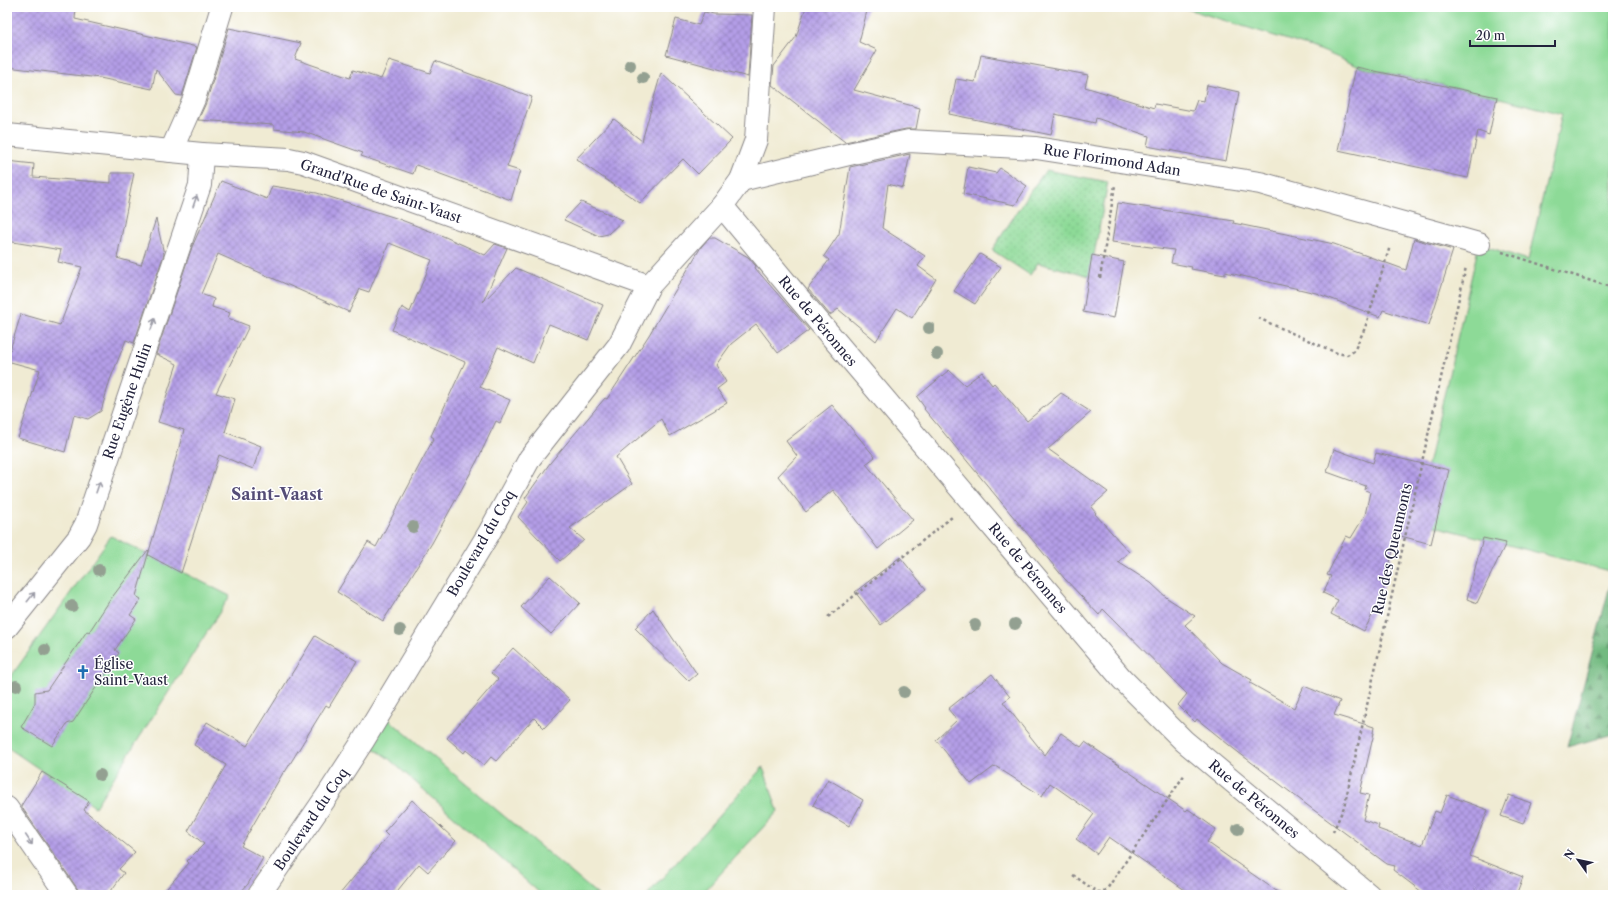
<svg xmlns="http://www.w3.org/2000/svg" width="1620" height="902" viewBox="0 0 1620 902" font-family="'Libre Caslon Text',serif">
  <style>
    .green { fill: #8dda97; stroke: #587e69 }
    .forest { fill: url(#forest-firs); stroke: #4a6e5e }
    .garden { fill: url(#garden-dots); stroke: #587e69 }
    .building { fill: url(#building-cross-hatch) }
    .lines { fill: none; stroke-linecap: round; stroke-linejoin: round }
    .street-casing { stroke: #898687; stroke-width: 24 }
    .path { stroke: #898687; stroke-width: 2.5; stroke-dasharray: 3 3; stroke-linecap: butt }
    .street { stroke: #fff; stroke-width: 22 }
    .tree { fill: #93a091 }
    .oneway { stroke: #9c9ca7 }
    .labels { text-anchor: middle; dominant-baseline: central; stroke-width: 3; stroke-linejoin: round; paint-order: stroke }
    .street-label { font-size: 14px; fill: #22223b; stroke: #fff }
    .poi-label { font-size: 14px; fill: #22223b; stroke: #fff; text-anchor: start }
    .quarter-label { font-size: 16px; font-weight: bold; fill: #554d77; stroke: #fff }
  </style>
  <defs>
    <pattern id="forest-firs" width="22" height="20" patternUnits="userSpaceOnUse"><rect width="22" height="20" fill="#72ba80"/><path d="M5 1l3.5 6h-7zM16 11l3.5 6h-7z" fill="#5d976a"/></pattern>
    <pattern id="garden-dots" width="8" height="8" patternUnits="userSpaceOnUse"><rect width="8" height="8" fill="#8dda97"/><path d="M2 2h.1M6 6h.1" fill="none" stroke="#79bb83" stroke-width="1.8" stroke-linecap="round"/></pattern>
    <pattern id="building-cross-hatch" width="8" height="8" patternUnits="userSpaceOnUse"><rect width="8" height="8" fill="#b49ee7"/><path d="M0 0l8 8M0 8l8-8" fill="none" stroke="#9280bc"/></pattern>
  </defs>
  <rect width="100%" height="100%" fill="#fff"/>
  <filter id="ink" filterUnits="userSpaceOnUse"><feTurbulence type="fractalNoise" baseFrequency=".025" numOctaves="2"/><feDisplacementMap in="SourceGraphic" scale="8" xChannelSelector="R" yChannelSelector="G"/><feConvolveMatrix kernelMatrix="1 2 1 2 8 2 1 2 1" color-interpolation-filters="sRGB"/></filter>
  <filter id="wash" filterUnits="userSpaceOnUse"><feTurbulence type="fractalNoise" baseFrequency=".012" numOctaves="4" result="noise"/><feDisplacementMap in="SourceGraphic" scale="16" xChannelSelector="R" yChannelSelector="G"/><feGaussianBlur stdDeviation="0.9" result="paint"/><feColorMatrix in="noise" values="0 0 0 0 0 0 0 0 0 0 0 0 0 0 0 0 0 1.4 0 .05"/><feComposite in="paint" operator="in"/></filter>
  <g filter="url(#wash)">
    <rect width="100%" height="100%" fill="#f0ebd3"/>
    <g class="green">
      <polygon points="1181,7 1613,7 1613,572 1415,521 1479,244 1528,260 1562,114 1492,96 1360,67 1320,50"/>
      <polygon points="111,536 230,596 95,807 7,747 7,682"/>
      <polygon points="380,712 598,895 542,895 388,758 363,741"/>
      <polygon points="763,767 778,811 701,895 647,895"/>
    </g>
    <polygon class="forest" points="1613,574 1613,734 1567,747"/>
    <polygon class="garden" points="1046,170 1108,182 1090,276 1038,263 1030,275 992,250 1032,189"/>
    <g id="blocks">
      <g class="building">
        <polygon points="7,7 76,7 75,19 197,47 182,96 176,95 156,69 152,89 100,78 7,67"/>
        <polygon points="806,7 868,7 859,42 877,50 854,90 920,108 916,129 906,129 845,142 772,85 774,66 796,37"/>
        <polygon points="704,12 714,14 752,15 748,77 666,55 676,19 699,25"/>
        <polygon points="229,28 301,43 295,59 350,78 353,70 381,79 389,60 430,73 435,61 532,97 507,167 520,171 511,200 416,165 413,174 361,156 363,153 304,132 274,129 274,125 198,120 206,103"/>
        <polygon points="981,55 1088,75 1085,87 1154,108 1155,104 1193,111 1197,100 1204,101 1207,85 1239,92 1226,161 1147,146 1149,136 1096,118 1095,123 1055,114 1051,135 949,114 956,79 975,82"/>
        <polygon points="1356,67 1497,97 1489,135 1478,131 1468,178 1338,150"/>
        <polygon points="661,73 732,139 698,174 683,159 640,203 576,159 614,119 642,141"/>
        <polygon points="910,154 903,188 888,184 882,228 925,256 918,266 936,279 912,318 897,308 876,341 838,309 830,315 808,289 829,260 824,256 839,234 850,167"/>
        <polygon points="7,161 34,164 33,177 111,183 111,173 134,173 117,258 141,265 156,219 164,254 134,343 126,340 110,380 101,411 88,419 74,415 65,452 18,438 40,370 7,361 7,360 21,314 60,325 82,267 58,262 61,250 7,241"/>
        <polygon points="968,167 996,173 1000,168 1027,186 1015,205 963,194"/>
        <polygon points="221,181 267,199 272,186 317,193 396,218 443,236 485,255 495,244 507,248 483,302 516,268 603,305 588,340 549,324 533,363 498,347 480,387 510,400 500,423 496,421 477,461 432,543 383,621 337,592 368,542 376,547 434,438 431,436 465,362 392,330 402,307 410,312 432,260 389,243 369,292 360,289 349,312 218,254 201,294 214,299 212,307 230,313 228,318 249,326 216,393 235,399 225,432 261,446 253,469 219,455 181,573 148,555 184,430 158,422 177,364 156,354 192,247"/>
        <polygon points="581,202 623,220 608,234 599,236 564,220"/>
        <polygon points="1118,203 1234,221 1233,223 1334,244 1406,270 1414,239 1453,250 1429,325 1383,310 1380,317 1316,293 1225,272 1225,275 1191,269 1192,267 1171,263 1174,250 1112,242"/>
        <polygon points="709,238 715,238 748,257 756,266 755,268 809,330 778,353 756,324 731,344 716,365 726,382 717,389 727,403 670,436 661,419 616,457 632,484 570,528 584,540 560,561 518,517 528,502 525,498 550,463 605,398 607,399 649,335 701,247"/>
        <polygon points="980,254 1001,267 975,304 954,291"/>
        <polygon points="1092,255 1124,262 1114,318 1083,312"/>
        <polygon points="949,370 965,385 982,372 992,385 994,383 1027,421 1061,393 1091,412 1048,449 1108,492 1091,507 1096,513 1095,514 1129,552 1118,562 1151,583 1167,598 1195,616 1185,625 1222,663 1252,680 1250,683 1294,708 1304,686 1340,701 1334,715 1374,727 1373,733 1374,733 1360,793 1369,795 1363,820 1379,825 1378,829 1422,845 1435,811 1440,813 1447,795 1488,810 1470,856 1523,877 1516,895 1426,895 1393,870 1395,866 1387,864 1311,808 1234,749 1197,719 1195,722 1178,705 1187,694 1103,609 1099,615 1064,578 924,409 925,408 917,397"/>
        <polygon points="832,405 875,457 866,464 913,520 878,549 833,490 806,512 778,476 797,456 786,441"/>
        <polygon points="1334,449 1373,463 1376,453 1449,470 1431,544 1397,535 1381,598 1364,631 1331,614 1338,600 1323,593 1331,576 1327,575 1346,536 1351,538 1365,515 1370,492 1365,490 1366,486 1327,472"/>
        <polygon points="1483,538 1506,543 1477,603 1467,599"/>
        <polygon points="148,550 149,551 136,596 141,599 130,615 136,619 115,650 119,653 73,722 67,724 52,746 21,727 35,703 35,692 47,690 87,631 89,632 110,600"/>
        <polygon points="900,557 926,589 881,625 855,592"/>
        <polygon points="550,576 580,603 551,634 521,607"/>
        <polygon points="653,609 697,674 689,681 635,628"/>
        <polygon points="315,636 357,661 329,707 326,705 285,772 284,771 241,846 263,858 248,884 238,895 161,895 189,863 187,861 204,844 188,831 226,765 194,745 207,722 247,746"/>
        <polygon points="513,648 570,700 544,728 534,718 496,761 491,757 484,765 466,750 464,753 447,738 498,679 491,673"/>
        <polygon points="992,674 1010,697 1003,702 1045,755 1061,733 1081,747 1085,742 1186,811 1188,809 1216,829 1207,842 1282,895 1192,895 1109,837 1097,854 1076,839 1094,814 1050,783 1042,796 995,766 971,784 936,740 957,720 948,709"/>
        <polygon points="42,772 89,801 84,810 135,852 119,869 124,873 108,895 80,895 77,888 21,806"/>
        <polygon points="828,779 863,800 849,826 813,805"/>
        <polygon points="1509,795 1531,803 1523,824 1501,816"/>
        <polygon points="412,800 456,841 428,872 419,864 394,895 339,895 388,836 384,832"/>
      </g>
    </g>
  </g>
  <g filter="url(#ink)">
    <use href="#blocks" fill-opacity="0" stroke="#898687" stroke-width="1"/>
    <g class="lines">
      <defs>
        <g id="street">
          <polyline points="7,135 202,154 289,159 303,162 649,286"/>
          <polyline points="171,151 194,99 222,7"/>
          <polyline points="741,180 853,153 909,141 1036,148 1260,183 1479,244"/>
          <polyline points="722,206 797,296 1122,679 1184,741 1369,895"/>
          <polyline points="7,627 79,537 86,524 200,185 202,154"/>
          <polyline points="7,808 67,895"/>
          <polyline points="259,895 327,796 363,741 489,533 530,458 619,345 649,286 722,206 741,180 756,140 765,7"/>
        </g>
      </defs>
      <use href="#street" class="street-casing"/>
      <g class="path">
        <polyline points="1502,252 1613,288"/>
        <polyline points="1100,278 1115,185"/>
        <polyline points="1258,318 1337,353 1347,355 1354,351 1365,328 1390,246"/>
        <polyline points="828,617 952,517"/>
        <polyline points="1333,832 1344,807 1466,267"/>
        <polyline points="1073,875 1097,892 1102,892 1107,889 1185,774"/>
      </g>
      <use href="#street" class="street"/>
    </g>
    <g class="tree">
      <circle cx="630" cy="65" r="6"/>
      <circle cx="643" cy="78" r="6"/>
      <circle cx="929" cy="328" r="6"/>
      <circle cx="937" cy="354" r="6"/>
      <circle cx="413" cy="527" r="6"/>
      <circle cx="99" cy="570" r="6"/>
      <circle cx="72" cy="606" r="6"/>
      <circle cx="1015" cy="624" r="6"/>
      <circle cx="975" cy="625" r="6"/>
      <circle cx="400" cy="630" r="6"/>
      <circle cx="45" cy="650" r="6"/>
      <circle cx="16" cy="686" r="6"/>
      <circle cx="904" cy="692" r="6"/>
      <circle cx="100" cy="775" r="6"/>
      <circle cx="1238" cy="829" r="6"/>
    </g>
    <defs><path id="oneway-shaft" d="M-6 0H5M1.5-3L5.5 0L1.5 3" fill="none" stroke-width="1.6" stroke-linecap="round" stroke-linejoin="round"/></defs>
    <g class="oneway">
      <use href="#oneway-shaft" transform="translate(195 201) rotate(-71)"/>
      <use href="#oneway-shaft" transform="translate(153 324) rotate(-71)"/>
      <use href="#oneway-shaft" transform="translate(98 487) rotate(-71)"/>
      <use href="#oneway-shaft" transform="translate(31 597) rotate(-51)"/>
      <use href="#oneway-shaft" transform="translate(29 840) rotate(56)"/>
    </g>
  </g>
  <defs>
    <symbol id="church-bare" viewBox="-9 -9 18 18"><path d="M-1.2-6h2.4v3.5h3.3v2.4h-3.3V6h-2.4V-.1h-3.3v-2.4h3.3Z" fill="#1f6fb2" stroke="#fff" stroke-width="2.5" paint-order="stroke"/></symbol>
  </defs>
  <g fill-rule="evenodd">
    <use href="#church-bare" x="73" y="662" width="20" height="20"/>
  </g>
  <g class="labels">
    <g class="street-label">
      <text transform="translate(1112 160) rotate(9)">Rue Florimond Adan</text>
      <text transform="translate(381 191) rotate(19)">Grand'Rue de Saint-Vaast</text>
      <text transform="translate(818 321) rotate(50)">Rue de Péronnes</text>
      <text transform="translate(127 401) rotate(-71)">Rue Eugène Hulin</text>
      <text transform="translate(481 543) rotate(-60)">Boulevard du Coq</text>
      <text transform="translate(1392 549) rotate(-77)">Rue des Queumonts</text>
      <text transform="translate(1028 568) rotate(50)">Rue de Péronnes</text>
      <text transform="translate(1254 799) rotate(40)">Rue de Péronnes</text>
      <text transform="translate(311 819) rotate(-56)">Boulevard du Coq</text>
    </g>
    <g class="poi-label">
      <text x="94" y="664">Église<tspan x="94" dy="16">Saint-Vaast</tspan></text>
    </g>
    <g class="quarter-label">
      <text x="277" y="494">Saint-Vaast</text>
    </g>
  </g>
  <rect width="1620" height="902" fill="none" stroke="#fff" stroke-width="24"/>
  <g transform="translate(1578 860) rotate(303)" stroke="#ffffff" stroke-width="3" paint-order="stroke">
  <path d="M0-3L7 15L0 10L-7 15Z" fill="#22223b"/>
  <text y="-6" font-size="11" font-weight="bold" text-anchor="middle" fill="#22223b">N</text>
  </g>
  <path d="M1470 40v6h85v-6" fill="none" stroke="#22223b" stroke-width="2"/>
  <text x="1476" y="40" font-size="12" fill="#22223b" stroke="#ffffff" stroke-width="3" paint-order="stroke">20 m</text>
</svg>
